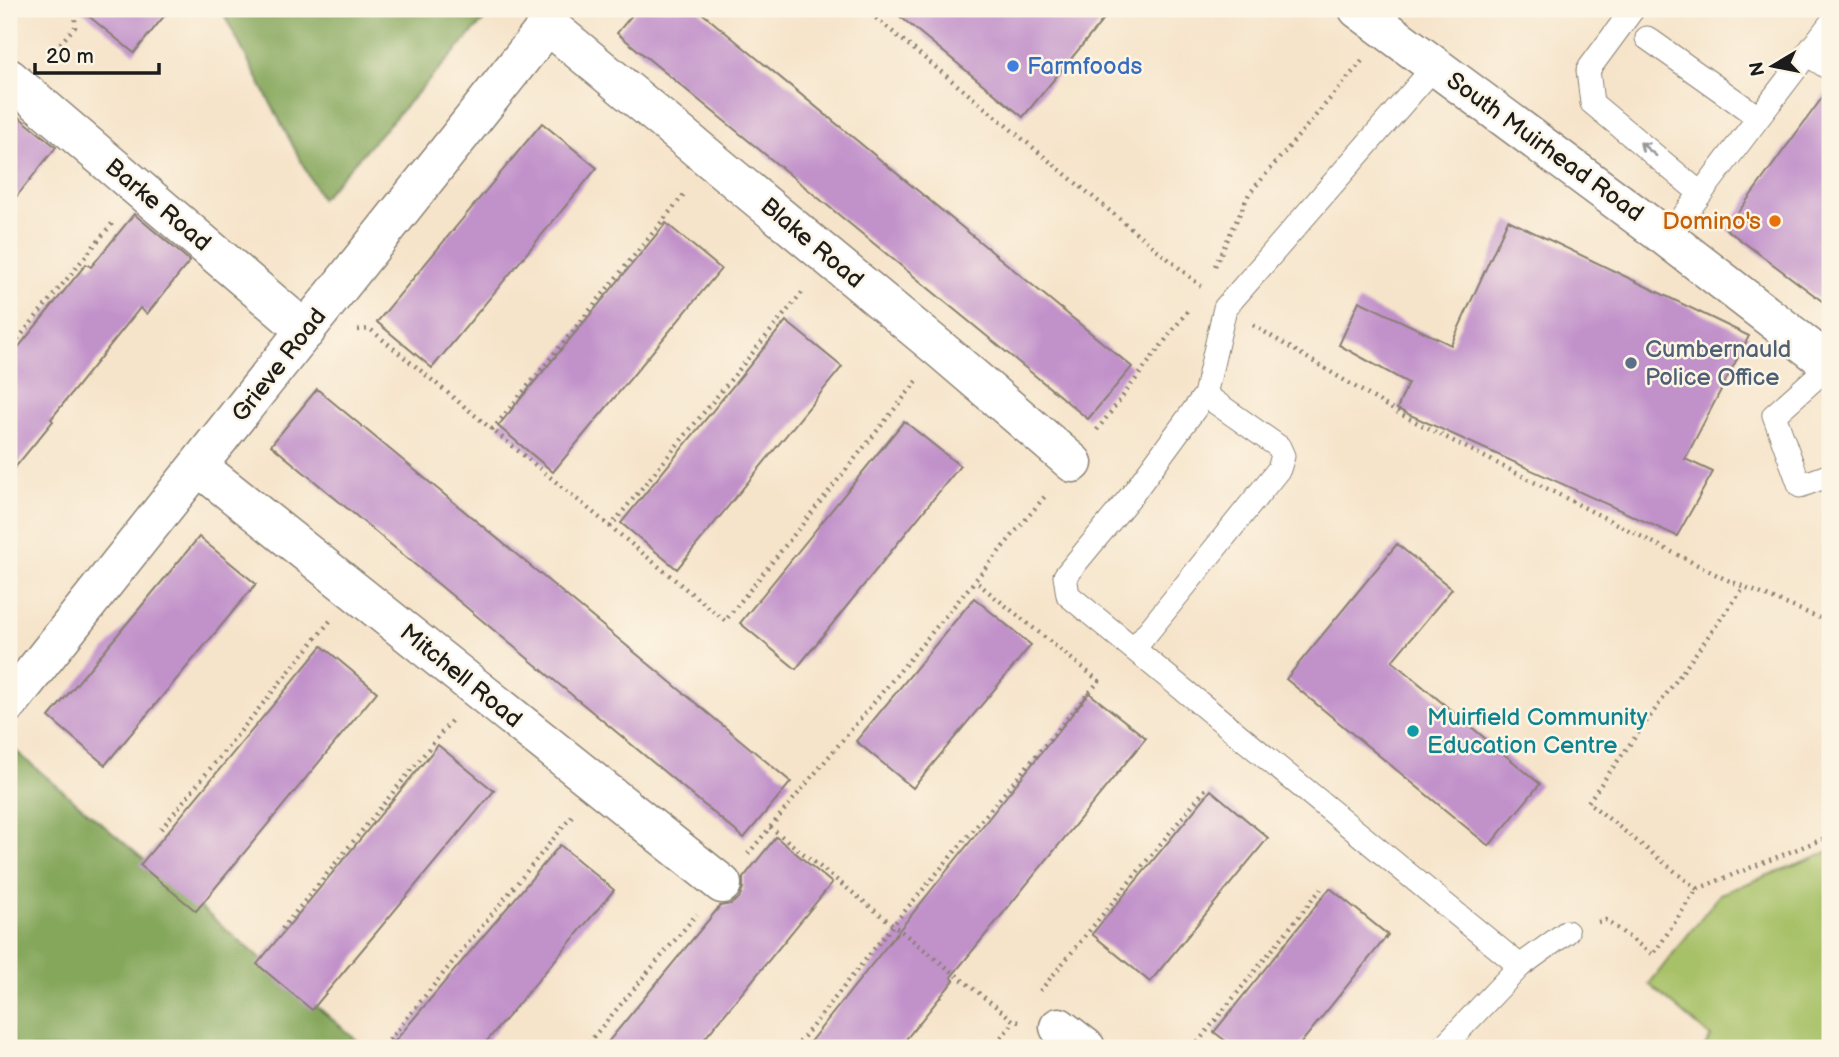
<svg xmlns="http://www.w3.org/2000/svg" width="1839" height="1057" viewBox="0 0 1839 1057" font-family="'Balsamiq Sans',sans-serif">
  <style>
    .green { fill: #a7c167; stroke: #626e42; stroke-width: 2 }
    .forest { fill: #85a75c; stroke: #50623c; stroke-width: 2 }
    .building { fill: #c191ca }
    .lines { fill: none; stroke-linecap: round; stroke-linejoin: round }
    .service-casing { stroke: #898073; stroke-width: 25 }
    .minor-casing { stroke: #898073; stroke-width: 41 }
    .path { stroke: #898073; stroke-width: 4.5; stroke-dasharray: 2 5; stroke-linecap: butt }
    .service { stroke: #fff; stroke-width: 23 }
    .minor { stroke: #fff; stroke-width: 38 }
    .oneway { stroke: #999 }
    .shop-dot { fill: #3f7fe0; stroke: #fcf5e5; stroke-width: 2.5 }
    .food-dot { fill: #e8710a; stroke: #fcf5e5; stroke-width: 2.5 }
    .service-dot { fill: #5c6f8a; stroke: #fcf5e5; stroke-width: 2.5 }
    .culture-dot { fill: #0f9aa8; stroke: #fcf5e5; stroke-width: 2.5 }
    .labels { text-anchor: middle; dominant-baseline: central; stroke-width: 5; stroke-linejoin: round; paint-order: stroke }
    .shop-label { font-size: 24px; fill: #366cbe; stroke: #fcf5e5; text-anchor: start }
    .street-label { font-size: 24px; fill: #1c1c1c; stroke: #fcf5e5 }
    .food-label { font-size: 24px; fill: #c56008; stroke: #fcf5e5; text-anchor: end }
    .service-label { font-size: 24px; fill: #4e5e75; stroke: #fcf5e5; text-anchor: start }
    .culture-label { font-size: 24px; fill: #0d838f; stroke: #fcf5e5; text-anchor: start }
  </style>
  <rect width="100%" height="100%" fill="#fcf5e5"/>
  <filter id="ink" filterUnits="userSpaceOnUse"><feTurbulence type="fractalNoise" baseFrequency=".0143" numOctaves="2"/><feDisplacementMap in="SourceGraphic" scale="14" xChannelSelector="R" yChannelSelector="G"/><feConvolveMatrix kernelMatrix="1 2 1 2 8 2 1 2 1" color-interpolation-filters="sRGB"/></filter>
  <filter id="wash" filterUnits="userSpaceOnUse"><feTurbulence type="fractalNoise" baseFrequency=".00686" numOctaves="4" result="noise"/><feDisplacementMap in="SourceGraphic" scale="28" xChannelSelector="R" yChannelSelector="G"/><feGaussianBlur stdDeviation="1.57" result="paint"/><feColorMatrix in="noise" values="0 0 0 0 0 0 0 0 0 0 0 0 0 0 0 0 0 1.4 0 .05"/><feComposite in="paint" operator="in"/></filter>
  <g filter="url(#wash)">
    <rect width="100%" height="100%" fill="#f6e4ca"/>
    <polygon class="green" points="1830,851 1830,1048 1704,1048 1711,1037 1649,984 1720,894"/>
    <g class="forest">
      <polygon points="221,9 494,9 321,199"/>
      <polygon points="10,746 366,1048 9,1048"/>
    </g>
    <g id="blocks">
      <g class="building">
        <polygon points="80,9 170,9 134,53"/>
        <polygon points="637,9 697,9 1132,367 1088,419 617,33"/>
        <polygon points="891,9 1112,9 1023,117"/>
        <polygon points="1830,87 1830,307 1726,229"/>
        <polygon points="9,109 56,147 9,206"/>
        <polygon points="542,123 597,168 432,368 377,322"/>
        <polygon points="134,214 190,261 147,314 140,308 51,419 53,421 9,475 9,349 17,349 86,264 91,267"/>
        <polygon points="1508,220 1749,336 1685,459 1713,472 1677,536 1397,409 1408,383 1339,345 1359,301 1451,345"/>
        <polygon points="666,223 721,269 553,472 498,426"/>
        <polygon points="786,321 842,367 677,569 621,523"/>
        <polygon points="317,389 791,782 744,838 271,445"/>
        <polygon points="904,421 960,466 796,669 740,623"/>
        <polygon points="199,537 256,584 105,765 49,717"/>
        <polygon points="1397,544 1452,589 1392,661 1540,784 1489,846 1286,679"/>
        <polygon points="974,598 1031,645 913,788 856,741"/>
        <polygon points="322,646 377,692 196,911 140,865"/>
        <polygon points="1089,693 1146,738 951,977 954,980 899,1048 805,1048"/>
        <polygon points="438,745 494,791 312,1010 257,964"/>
        <polygon points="1211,790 1268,838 1150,982 1092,934"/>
        <polygon points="776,837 832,883 697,1048 603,1048 720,906 731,904 739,898 743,888 743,878"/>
        <polygon points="560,845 614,890 481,1048 389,1048"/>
        <polygon points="1330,888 1388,935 1297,1048 1235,1048 1214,1032"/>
      </g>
    </g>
  </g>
  <g filter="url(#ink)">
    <use href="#blocks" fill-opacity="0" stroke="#898073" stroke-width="2"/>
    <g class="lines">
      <defs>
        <g id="service">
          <polyline points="1633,9 1588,70 1592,103 1700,193"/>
          <polyline points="1647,38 1758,117"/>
          <polyline points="1807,54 1830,24"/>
          <polyline points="1435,66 1225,308 1205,395 1131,496 1065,576 1068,595 1520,966 1567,932"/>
          <polyline points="1667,238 1807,54 1830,69"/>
          <polyline points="1830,365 1774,415 1800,486 1830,475"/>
          <polyline points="1134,649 1279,469 1283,456 1279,447 1205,395"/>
          <polyline points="1442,1048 1520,966"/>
        </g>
        <g id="minor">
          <polyline points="1358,9 1667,238 1830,364"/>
          <polyline points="9,78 306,331"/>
          <polyline points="199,467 722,884"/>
          <polyline points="9,703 548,25 941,350 1073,463"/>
          <polyline points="1059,1027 1086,1048"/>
        </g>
      </defs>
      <use href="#service" class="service-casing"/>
      <use href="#minor" class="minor-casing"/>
      <g class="path">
        <polyline points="865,9 1201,286"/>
        <polyline points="46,59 75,27 75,9"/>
        <polyline points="1215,266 1249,194 1362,61"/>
        <polyline points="1253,325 1400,414 1725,579 1830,622"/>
        <polyline points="358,330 370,329 725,621 917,381"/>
        <polyline points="9,350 115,220"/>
        <polyline points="492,430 686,192"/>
        <polyline points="1097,430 1189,309"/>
        <polyline points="610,527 805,289"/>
        <polyline points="770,827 1014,1021 1020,1022"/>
        <polyline points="161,829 330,621"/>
        <polyline points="748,854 1046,495"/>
        <polyline points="1697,889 1588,802 1744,587"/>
        <polyline points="1598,922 1606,920 1653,955 1697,889 1830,836"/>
        <polyline points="282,929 451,721"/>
        <polyline points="1040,991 1208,786"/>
        <polyline points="389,1040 572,816"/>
        <polyline points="584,1048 697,914"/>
        <polyline points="795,1048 893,925 1099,681 975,581"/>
        <polyline points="992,1048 1014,1022"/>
        <polyline points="1193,1048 1321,889"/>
      </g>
      <use href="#service" class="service"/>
      <use href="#minor" class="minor"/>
    </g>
    <defs><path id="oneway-shaft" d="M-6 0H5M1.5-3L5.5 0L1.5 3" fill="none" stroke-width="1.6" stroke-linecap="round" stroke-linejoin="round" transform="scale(1.75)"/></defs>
    <use class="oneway" href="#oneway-shaft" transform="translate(1648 149) rotate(-140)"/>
  </g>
  <circle class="shop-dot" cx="1013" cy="66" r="7"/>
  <circle class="food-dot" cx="1775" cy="221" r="7"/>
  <circle class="service-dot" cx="1631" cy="363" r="7"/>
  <circle class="culture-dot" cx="1413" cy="731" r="7"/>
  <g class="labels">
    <g class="shop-label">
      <text x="1027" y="66">Farmfoods</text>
    </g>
    <g class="street-label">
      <text transform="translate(1545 147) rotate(36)">South Muirhead Road</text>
      <text transform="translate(158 205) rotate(40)">Barke Road</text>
      <text transform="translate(812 243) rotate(40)">Blake Road</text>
      <text transform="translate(279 365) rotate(-52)">Grieve Road</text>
      <text transform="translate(461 676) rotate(39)">Mitchell Road</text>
    </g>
    <g class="food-label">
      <text x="1761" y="221">Domino's</text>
    </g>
    <g class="service-label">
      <text x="1645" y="349">Cumbernauld<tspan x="1645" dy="28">Police Office</tspan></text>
    </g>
    <g class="culture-label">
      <text x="1427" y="717">Muirfield Community<tspan x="1427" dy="28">Education Centre</tspan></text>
    </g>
  </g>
  <rect width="1839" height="1057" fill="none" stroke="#fcf5e5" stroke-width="35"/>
  <g transform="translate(1773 66) rotate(260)" stroke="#fcf5e5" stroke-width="5" paint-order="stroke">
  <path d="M0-5L12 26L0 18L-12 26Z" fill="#1c1c1c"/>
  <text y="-10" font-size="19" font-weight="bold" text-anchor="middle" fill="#1c1c1c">N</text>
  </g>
  <path d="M35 63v10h124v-10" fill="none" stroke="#1c1c1c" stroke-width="3.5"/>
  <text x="46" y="63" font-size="21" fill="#1c1c1c" stroke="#fcf5e5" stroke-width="5" paint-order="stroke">20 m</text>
</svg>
